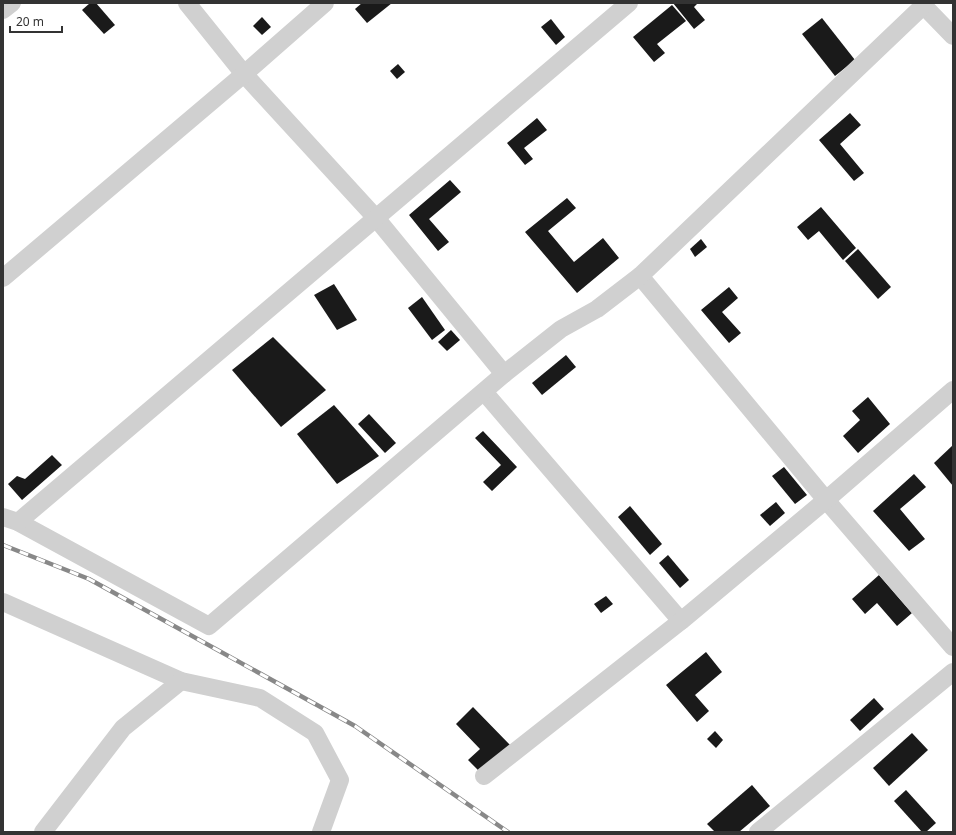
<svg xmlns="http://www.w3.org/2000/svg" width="956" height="835" viewBox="0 0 956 835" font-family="'Noto Sans',sans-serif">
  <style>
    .building { fill: #1a1a1a }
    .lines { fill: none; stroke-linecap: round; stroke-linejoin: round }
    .minor { stroke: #d0d0d0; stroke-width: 18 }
    .rail-casing { stroke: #888; stroke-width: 4.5 }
    .rail { stroke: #fff; stroke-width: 3; stroke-dasharray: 9; stroke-linecap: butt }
  </style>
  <rect width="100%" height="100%" fill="#fff"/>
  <g class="building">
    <polygon points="90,3 96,3 115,25 104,34 82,10"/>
    <polygon points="362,3 392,3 367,23 355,9"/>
    <polygon points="673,3 698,3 694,7 705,20 694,29"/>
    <polygon points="672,5 686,21 657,44 665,53 654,62 633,37"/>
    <polygon points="262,17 271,27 262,35 253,26"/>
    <polygon points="822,18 855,60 835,76 802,34"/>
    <polygon points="551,19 565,37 556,45 541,27"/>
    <polygon points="398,64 405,72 397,79 390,71"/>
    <polygon points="850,113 861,125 840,144 864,173 854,181 819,140"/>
    <polygon points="537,118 547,130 524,148 533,159 525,165 507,143"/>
    <polygon points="450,180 461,192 429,219 449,242 438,251 409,215"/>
    <polygon points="567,198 576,208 548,231 574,262 603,238 619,258 577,293 525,232"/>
    <polygon points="821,207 856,248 843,260 819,231 808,240 797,227"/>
    <polygon points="701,239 707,247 695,257 690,249"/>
    <polygon points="858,249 891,287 878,299 845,261"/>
    <polygon points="334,284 357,320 337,330 314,295"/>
    <polygon points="729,287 738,298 722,312 741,333 729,343 701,310"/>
    <polygon points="422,297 445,330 432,340 408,308"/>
    <polygon points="451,330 460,340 447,351 438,342"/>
    <polygon points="273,337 326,390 281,427 232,370"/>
    <polygon points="566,355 576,367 542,395 532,383"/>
    <polygon points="868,397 890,424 858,453 843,436 860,420 852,411"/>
    <polygon points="334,405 379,456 337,484 297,434"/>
    <polygon points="369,414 396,443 385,453 358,424"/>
    <polygon points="483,431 517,467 492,491 483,482 501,465 475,438"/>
    <polygon points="953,445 953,486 934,463"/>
    <polygon points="52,455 62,465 22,500 8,484 17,476 25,479"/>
    <polygon points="784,467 807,495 795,504 772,476"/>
    <polygon points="914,474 926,487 900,509 925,539 909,551 873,511"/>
    <polygon points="776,502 785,513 770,526 760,515"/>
    <polygon points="630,506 662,544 650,555 618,517"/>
    <polygon points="668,555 689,580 680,588 659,563"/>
    <polygon points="879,575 912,613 897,626 877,603 865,614 852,599"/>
    <polygon points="606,596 613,604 601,613 594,604"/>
    <polygon points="706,652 722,672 695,695 709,711 697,722 666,685"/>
    <polygon points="874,698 884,709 860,731 850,720"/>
    <polygon points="473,707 513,748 484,776 468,760 480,749 456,724"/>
    <polygon points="715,731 723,740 716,748 707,739"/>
    <polygon points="912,733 928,750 889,786 873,768"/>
    <polygon points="752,785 770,806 739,832 715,832 707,824"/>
    <polygon points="906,790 936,823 926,832 922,832 894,801"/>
  </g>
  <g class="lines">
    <g class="minor">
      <polyline points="187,3 244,74 376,218 504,374"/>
      <polyline points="921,3 953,36"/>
      <polyline points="3,10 12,3"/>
      <polyline points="640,276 826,500 953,647"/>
      <polyline points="3,278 244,74 325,3"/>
      <polyline points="485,393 681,621"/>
      <polyline points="3,517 18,522 209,626 504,374 561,329 597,309 640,276 923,6"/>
      <polyline points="18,522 629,3"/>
      <polyline points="3,602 181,681 260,698 315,733 340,780 321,832"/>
      <polyline points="484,776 681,621 826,500 953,390"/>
      <polyline points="43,832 123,728 181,681"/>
      <polyline points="758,832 953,672"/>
    </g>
    <defs>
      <polyline id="rail" points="3,545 89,579 355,726 508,832"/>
    </defs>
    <use href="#rail" class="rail-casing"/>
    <use href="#rail" class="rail"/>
  </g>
  <rect width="956" height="835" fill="none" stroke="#333333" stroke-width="8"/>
  <path d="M10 26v6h52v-6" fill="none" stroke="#333333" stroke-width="2"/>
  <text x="16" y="26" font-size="12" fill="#333333" stroke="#ffffff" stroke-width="3" paint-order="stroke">20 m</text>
</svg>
